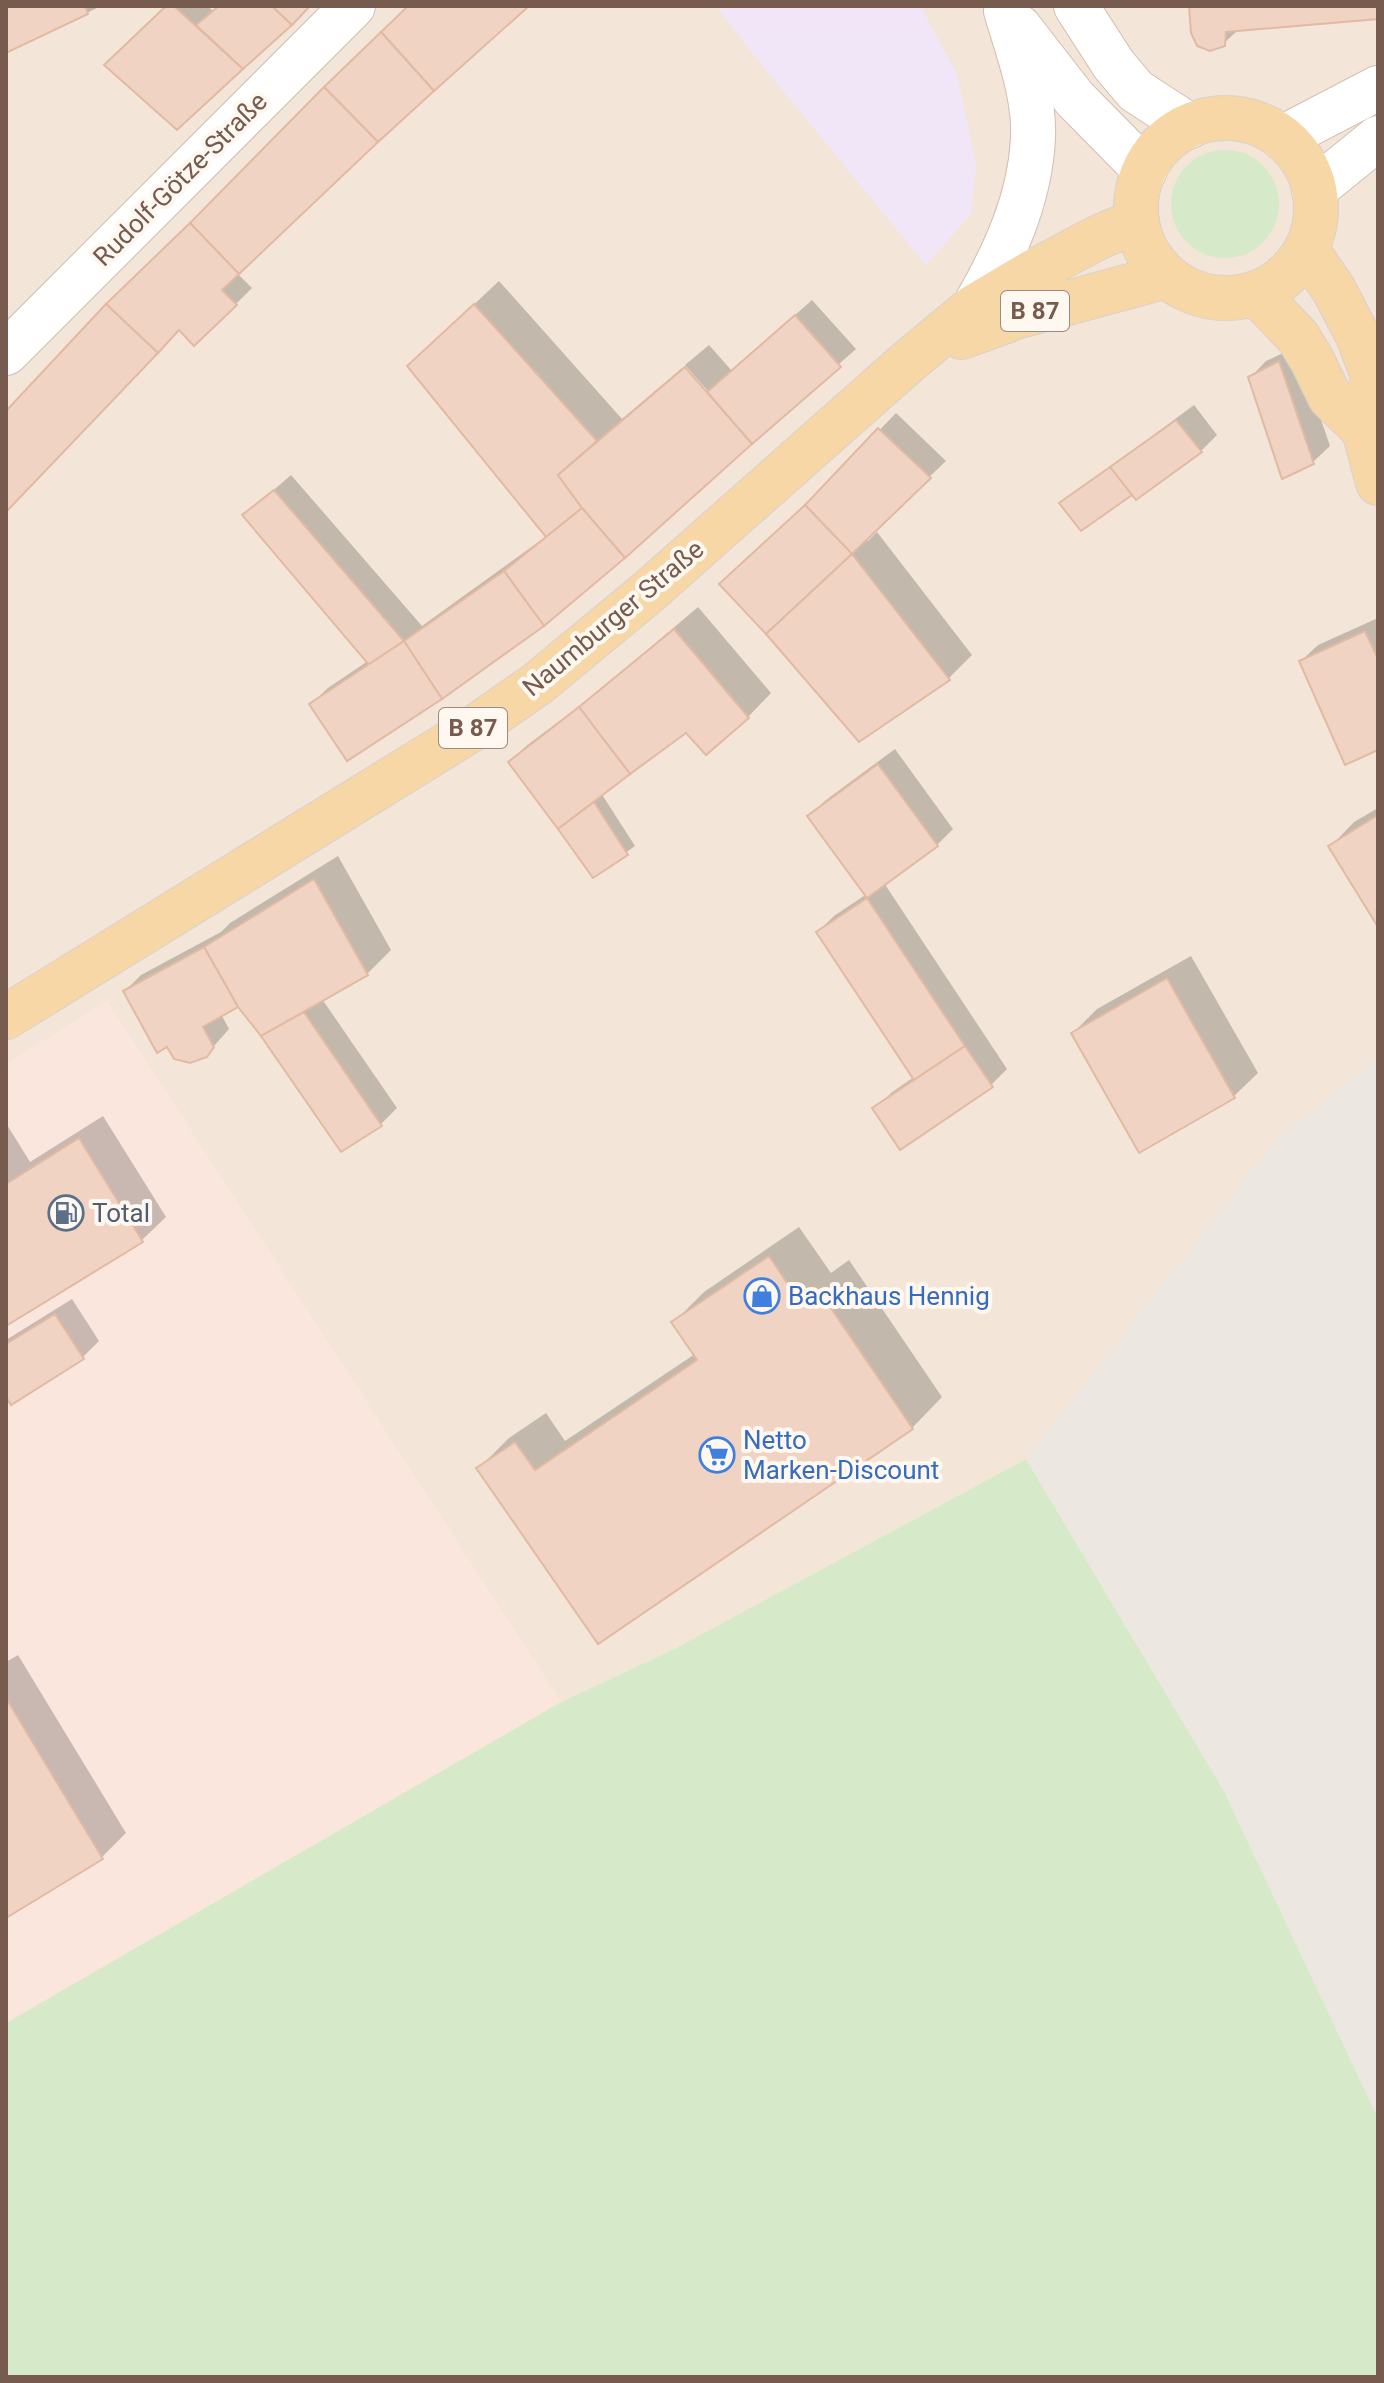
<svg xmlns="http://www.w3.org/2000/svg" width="1384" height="2383" viewBox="0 0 1384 2383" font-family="Roboto,sans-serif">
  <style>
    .residential { fill: #f3e6d8 }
    .commercial { fill: #fbe6de }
    .industrial { fill: #ede7e2 }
    .education { fill: #f1e6f8 }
    .green { fill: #d6e9c8 }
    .shadow { fill: #0003 }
    .building { fill: #f0d3c2; stroke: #e2baa3; stroke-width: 2 }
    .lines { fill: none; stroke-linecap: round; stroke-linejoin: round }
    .street-casing { stroke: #cebcb0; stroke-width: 46 }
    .secondary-casing { stroke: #d3beb0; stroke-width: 46 }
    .primary-casing { stroke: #d9d1cd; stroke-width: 46 }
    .street { stroke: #fff; stroke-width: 44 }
    .secondary { stroke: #fff; stroke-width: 44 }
    .primary { stroke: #f7d7a6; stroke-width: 44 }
    .labels { text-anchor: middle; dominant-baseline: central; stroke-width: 8; stroke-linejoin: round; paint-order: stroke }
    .shield { fill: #fef8f0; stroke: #9f8a7f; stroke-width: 2 }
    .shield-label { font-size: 24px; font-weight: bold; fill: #765b4e }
    .street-label { font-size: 26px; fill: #765b4e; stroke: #fef8f0 }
    .service-label { font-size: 26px; fill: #4e5e75; stroke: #fef8f0; text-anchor: start }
    .shop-label { font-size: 26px; fill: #366cbe; stroke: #fef8f0; text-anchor: start }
  </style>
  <rect width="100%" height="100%" fill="#fcf4e9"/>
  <polygon class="residential" points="6,6 1378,6 1378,1059 1277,1138 1026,1459 674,1649 561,1702 6,2023"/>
  <polygon class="commercial" points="107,1001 561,1702 6,2023 6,1064"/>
  <polygon class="industrial" points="1378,1059 1378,2118 1224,1791 1026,1459 1277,1138"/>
  <polygon class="education" points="716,6 920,6 957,74 976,165 971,214 926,265 752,53"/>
  <g class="green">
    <circle cx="1225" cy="204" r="54"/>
    <polygon points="1026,1459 1224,1791 1378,2118 1378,2377 6,2377 6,2023 561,1702 674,1649"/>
  </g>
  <g class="shadow">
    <polygon points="6,6 101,6 6,53"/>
    <polygon points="168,6 208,6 213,11 219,6 308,6 177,127"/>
    <polygon points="1191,6 1378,6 1378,17 1239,29 1223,44"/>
    <polygon points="189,226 252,288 236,304 180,329 6,510 6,414"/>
    <polygon points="499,281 622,419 682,368 749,444 311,704 328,688 368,661 245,515 291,475 422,626 548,535 434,342"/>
    <polygon points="812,300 856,349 752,441 685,365 709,345 732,371"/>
    <polygon points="1296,347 1330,446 1313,462 1250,378 1266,361"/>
    <polygon points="1194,405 1217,435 1201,451 1130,493 1062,503"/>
    <polygon points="896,413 946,461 865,538 868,541 877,532 972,655 949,678 859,739 816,496"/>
    <polygon points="698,607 771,693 748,717 686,730 601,793 635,846 594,875 567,823 510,762 526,746 597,693"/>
    <polygon points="1378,618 1378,748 1301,661 1318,645"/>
    <polygon points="895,749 953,829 937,845 884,883 1007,1069 991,1085 875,1109 891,1093 914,1077 818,932 834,916 867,894 809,816 826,800"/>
    <polygon points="1378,808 1378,923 1331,846 1354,822"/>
    <polygon points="338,856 391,950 367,974 322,999 397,1108 381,1124 341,1149 262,1034 238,1005 221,1014 229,1029 206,1055 125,991 141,975 221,932 230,923"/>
    <polygon points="1191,956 1258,1073 1234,1096 1140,1150 1073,1033 1097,1009"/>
    <polygon points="103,1116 166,1217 142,1240 6,1324 6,1123 30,1162"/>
    <polygon points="799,1227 831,1273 849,1260 942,1397 912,1428 598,1642 479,1468 509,1438 546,1413 565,1441 695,1354 673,1323 704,1292"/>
    <polygon points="72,1299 99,1341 82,1358 6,1394 6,1340"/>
    <polygon points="18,1655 126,1833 102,1857 6,1915 6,1662"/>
  </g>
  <g class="building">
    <polygon points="6,6 85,6 88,14 6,53"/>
    <polygon points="166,6 174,6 243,69 177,130 104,65"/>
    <polygon points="219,6 272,6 292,25 243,69 196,25"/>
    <polygon points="272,6 310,6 292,25"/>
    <polygon points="408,6 529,6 434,91 381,32"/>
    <polygon points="1189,6 1378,6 1378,19 1226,32 1225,46 1210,51 1197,46 1191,33"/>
    <polygon points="381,32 434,91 378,142 324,87"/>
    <polygon points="324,87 378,142 239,274 190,223"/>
    <polygon points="190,223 239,274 222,290 237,305 194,346 179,330 158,353 106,304"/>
    <polygon points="106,304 158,353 6,512 6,411"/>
    <polygon points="474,304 597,441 558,475 582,508 546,537 407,366"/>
    <polygon points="795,315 841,367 752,444 707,392"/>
    <polygon points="1279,361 1314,464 1282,479 1248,377"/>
    <polygon points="685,367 752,444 625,558 582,508 558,475"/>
    <polygon points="1176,420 1202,452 1136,500 1110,467"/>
    <polygon points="878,428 931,478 852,554 805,505"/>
    <polygon points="1110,467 1132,495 1081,531 1059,503"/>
    <polygon points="274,490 404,641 369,665 242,515"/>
    <polygon points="805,505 852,554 766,634 719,584"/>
    <polygon points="582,508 625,558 544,626 504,571"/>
    <polygon points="852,554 950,680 859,742 766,634"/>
    <polygon points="504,571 544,626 442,699 404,641"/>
    <polygon points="674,629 749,718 706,755 686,733 630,774 579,707"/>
    <polygon points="1365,631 1378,659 1378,750 1345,765 1299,661"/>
    <polygon points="404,641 442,699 347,761 309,704"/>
    <polygon points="579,707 630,774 558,829 508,762"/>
    <polygon points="878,764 938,846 867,898 807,816"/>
    <polygon points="594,802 628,855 593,878 558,829"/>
    <polygon points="1378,815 1378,927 1328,846"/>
    <polygon points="314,879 368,975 261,1036 238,1007 204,947"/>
    <polygon points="867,898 965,1046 914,1080 816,932"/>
    <polygon points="204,947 238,1007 203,1027 214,1047 207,1057 190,1063 174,1059 167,1047 157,1053 123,991"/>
    <polygon points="1167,978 1235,1098 1139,1153 1071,1033"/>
    <polygon points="304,1012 382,1126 341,1152 261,1036"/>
    <polygon points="965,1046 993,1087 900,1150 872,1108"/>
    <polygon points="79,1138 143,1242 6,1326 6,1184"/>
    <polygon points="769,1256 800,1302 818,1289 913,1429 598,1644 476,1468 515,1442 535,1470 697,1360 671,1322"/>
    <polygon points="55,1314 84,1359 11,1405 6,1397 6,1344"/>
    <polygon points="6,1698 103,1859 6,1918"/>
  </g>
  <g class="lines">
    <defs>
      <polyline id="street" points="6,353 353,6"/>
      <g id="secondary">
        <polyline points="1076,6 1114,65 1136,91 1190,126"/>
        <polyline points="1019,27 1075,99 1145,170"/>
        <polyline points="1282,138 1378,88"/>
        <polyline points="1314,190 1378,138"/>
        <path d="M974,307c30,-52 56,-107 59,-169 2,-42 -15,-87 -27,-127"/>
      </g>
      <g id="primary">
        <circle cx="1226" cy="208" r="90"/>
        <polyline points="1306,249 1334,290 1358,336 1373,376 1364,430 1378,483"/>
        <polyline points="1256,293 1298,337 1312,360 1330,397 1364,430"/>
        <polyline points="962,337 1019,316 1167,276"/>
        <polyline points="6,1017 474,728 537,684 647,593 909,361 974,307 1033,272 1097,238 1137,221"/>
      </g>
    </defs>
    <use href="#street" class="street-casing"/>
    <use href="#secondary" class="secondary-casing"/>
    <use href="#primary" class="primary-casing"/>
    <use href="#street" class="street"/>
    <use href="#secondary" class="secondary"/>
    <use href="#primary" class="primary"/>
  </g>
  <defs>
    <symbol id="fuel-ring" viewBox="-11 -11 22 22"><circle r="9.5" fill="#fef8f0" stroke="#5c6f8a" stroke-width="1.5"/><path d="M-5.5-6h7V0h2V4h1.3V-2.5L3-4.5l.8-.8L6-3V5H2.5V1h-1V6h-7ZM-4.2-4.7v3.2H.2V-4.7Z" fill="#5c6f8a"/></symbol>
    <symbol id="shop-ring" viewBox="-11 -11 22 22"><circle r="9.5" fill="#fef8f0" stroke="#3f7fe0" stroke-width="1.5"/><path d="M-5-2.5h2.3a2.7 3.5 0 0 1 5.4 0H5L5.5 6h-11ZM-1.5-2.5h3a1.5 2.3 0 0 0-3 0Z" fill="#3f7fe0"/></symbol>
    <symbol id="supermarket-ring" viewBox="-11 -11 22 22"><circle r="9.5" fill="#fef8f0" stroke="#3f7fe0" stroke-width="1.5"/><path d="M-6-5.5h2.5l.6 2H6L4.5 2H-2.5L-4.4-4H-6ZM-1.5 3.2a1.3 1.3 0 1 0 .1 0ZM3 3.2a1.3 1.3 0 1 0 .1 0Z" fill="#3f7fe0"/></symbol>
  </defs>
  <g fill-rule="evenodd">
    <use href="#fuel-ring" x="46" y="1193" width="40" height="40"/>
    <use href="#shop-ring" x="742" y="1276" width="40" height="40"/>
    <use href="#supermarket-ring" x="697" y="1435" width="40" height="40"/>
  </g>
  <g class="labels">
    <g class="shield">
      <rect x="1001" y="291" width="68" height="40" rx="6"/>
      <rect x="439" y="708" width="68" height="40" rx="6"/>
    </g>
    <g class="shield-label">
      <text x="1035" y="311">B 87</text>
      <text x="473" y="728">B 87</text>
    </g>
    <g class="street-label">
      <text transform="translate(180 179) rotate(-45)">Rudolf-Götze-Straße</text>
      <text transform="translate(613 618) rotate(-40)">Naumburger Straße</text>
    </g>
    <g class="service-label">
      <text x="92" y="1213">Total</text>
    </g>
    <g class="shop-label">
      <text x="788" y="1296">Backhaus Hennig</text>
      <text x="743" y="1440">Netto<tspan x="743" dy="30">Marken-Discount</tspan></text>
    </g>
  </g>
  <rect width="1384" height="2383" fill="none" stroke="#765b4e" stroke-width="16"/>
</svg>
